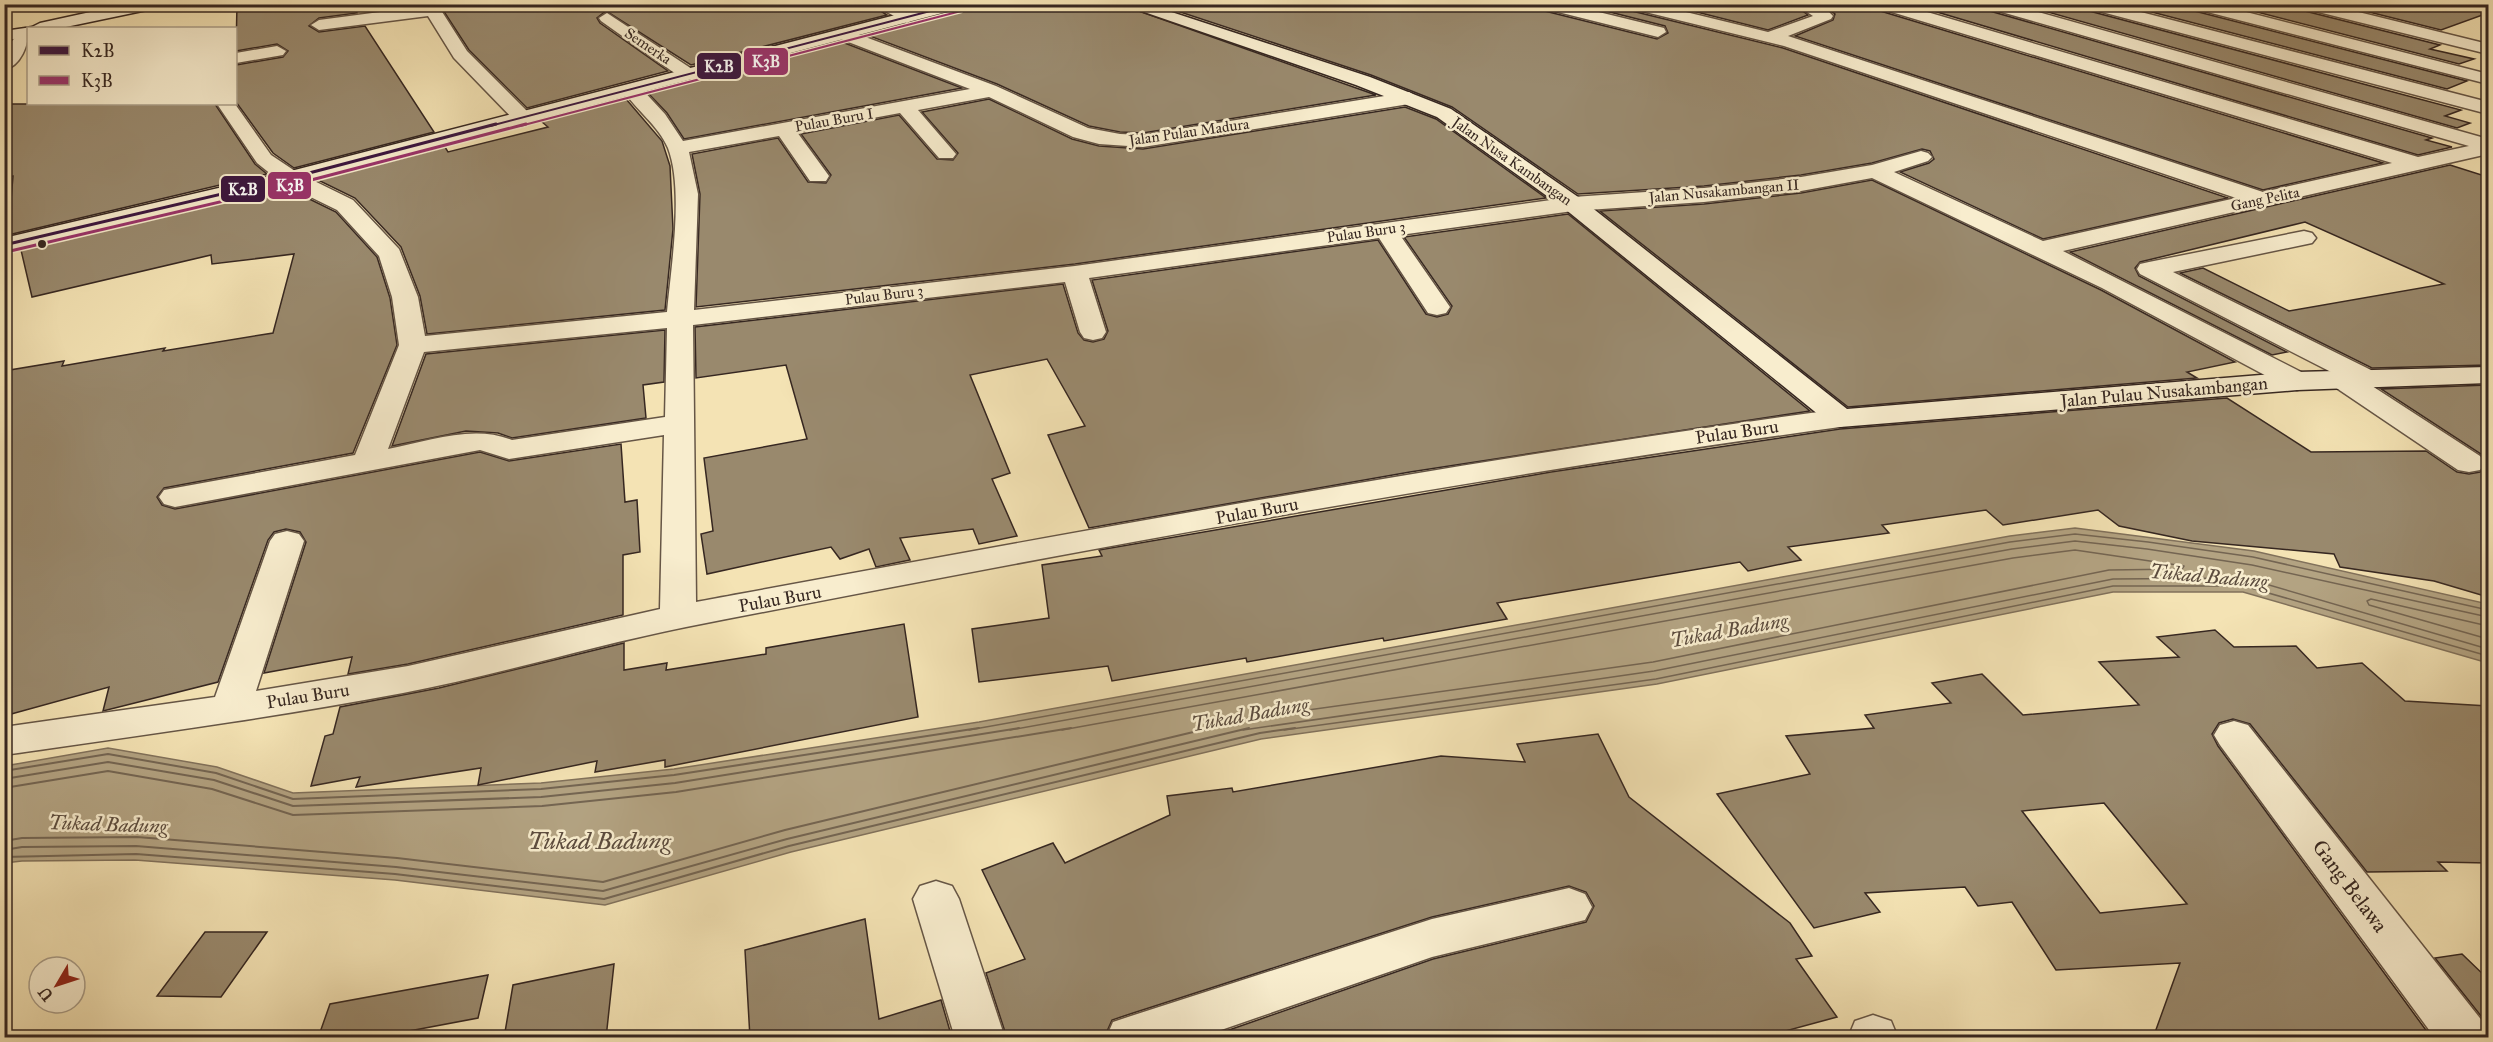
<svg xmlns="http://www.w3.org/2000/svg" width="2493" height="1042" viewBox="0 0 2493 1042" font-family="'IM FELL Great Primer',serif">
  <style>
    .water { fill: #b3a382; stroke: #81715b; stroke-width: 1.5 }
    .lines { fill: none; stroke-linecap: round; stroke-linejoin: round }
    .shore-far1 { stroke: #746552; stroke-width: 1.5 }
    .shore { stroke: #746552; stroke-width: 2 }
    .building { fill: #99896d; stroke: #362721; stroke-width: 1.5; fill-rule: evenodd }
    .street-casing { stroke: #665646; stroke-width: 3 }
    .secondary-casing { stroke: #362721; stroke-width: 3 }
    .street { fill: #f8edce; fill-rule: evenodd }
    .secondary { fill: #f8edce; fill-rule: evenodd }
    .bus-1-far1-casing { stroke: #f8edce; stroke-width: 4.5 }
    .bus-1-casing { stroke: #f8edce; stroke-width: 6 }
    .bus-2-far1-casing { stroke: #f8edce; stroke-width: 4.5 }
    .bus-2-casing { stroke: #f8edce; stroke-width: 6 }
    .bus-1-far1 { stroke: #3b163f; stroke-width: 2 }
    .bus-1 { stroke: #3b163f; stroke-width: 3 }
    .bus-2-far1 { stroke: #9a336a; stroke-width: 2 }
    .bus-2 { stroke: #9a336a; stroke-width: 3 }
    .bus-dot { fill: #362721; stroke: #f8edce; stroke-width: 2 }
    .labels { text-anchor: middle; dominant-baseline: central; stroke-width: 5; stroke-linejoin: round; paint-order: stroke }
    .far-street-label { font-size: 15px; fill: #362721; stroke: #f8edce }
    .street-label { font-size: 18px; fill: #362721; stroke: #f8edce }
    .water-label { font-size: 20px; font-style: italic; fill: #5c4c3e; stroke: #f8edce }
    .near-street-label { font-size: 21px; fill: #362721; stroke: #f8edce }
    .near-water-label { font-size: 24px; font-style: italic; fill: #5c4c3e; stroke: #f8edce }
    .line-badge { stroke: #f8edce; stroke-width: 2 }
    .badge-label { font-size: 16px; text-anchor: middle; font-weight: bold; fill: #fff }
  </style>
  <rect width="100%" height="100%" fill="#f4e3b4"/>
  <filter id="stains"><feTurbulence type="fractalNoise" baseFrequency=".00333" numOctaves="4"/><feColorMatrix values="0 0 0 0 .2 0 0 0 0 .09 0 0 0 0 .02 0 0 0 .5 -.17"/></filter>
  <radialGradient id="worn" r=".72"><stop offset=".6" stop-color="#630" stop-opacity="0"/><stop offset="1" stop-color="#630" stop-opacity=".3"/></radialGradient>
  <polygon class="water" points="2075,528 2254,551 2488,604 2488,663 2243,592 2113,592 1657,684 1261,739 791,852 605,905 395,880 135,860 22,861 5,863 5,766 108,748 217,767 293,793 541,783 674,769 979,722 2010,536"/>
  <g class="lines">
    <g class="shore-far1">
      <polyline points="2488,626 2371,599 2367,601 2369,605 2488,639"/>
      <polyline points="969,730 2010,542 2075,534 2148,542 2253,557 2488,610"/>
      <polyline points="1010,730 2012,549 2075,541 2147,549 2252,565 2488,617"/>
      <polyline points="1062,730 2013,558 2075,550 2184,566 2182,569 2109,570 1653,662 1257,717 1204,730"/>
      <polyline points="1243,730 1654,671 2113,579 2245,578 2488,649"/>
      <polyline points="1284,730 1656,679 2113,586 2244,586 2488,656"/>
    </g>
    <g class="shore">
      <polyline points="4,771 108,754 216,773 293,799 541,789 674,775 979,728"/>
      <polyline points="4,779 108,762 214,780 293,806 541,797 675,783 1019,728"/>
      <polyline points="4,788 108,771 212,789 293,815 542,806 676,792 1071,728"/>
      <polyline points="4,841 22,838 137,837 397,858 603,882 785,830 1210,728"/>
      <polyline points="4,850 22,847 136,846 396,867 603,891 787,839 1249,728"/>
      <polyline points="4,857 136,854 395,874 604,899 789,846 1260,733 1295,728"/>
    </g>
  </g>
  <g class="building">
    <polygon points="237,4 351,4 357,13 319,18 309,26 319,32 365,26 434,132 294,168 273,153 236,102 236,65 283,57 288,51 277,44 236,51"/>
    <polygon points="439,4 870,4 887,15 691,65 606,11 597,18 600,23 668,71 527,108 469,50"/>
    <polygon points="969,4 1119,4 1376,95 1143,133 1120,132 1089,126 997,84 867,35 966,9"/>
    <polygon points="1156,4 1534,4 1537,9 1657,39 1668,33 1665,26 1578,4 1621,4 1624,9 1783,48 2228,198 2043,239 1900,172 1929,163 1934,159 1930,151 1922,149 1872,163 1801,175 1704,186 1578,194 1452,107 1371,75"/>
    <polygon points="1665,4 1793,4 1808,15 1768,30"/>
    <polygon points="1820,4 1871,4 1874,9 2383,163 2263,190 1795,36 1833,20 1835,14"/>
    <polygon points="1910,4 1980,4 1983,9 2432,138 2426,140 2452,147 2418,155"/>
    <polygon points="2020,4 2079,4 2082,9 2461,110 2445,116 2470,123 2457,128"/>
    <polygon points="2121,4 2184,4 2187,9 2467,81 2447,89"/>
    <polygon points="2226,4 2294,4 2297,9 2440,45 2430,49 2474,59 2459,64"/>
    <polygon points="2337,4 2488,4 2488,13 2441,30"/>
    <polygon points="842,42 962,88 684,139 667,113 648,93"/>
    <polygon points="626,99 662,141 670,166 673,229 665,310 427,334 420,296 401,247 355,198 318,180 445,147 448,152 548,127 541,121"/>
    <polygon points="989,99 1072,139 1099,146 1143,149 1405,107 1436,119 1546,198 1075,264 696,307 700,194 692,154 778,138 808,182 826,183 831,175 801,134 899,115 937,159 953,160 958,153 922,112"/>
    <polygon points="4,104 215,104 255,164 267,174 8,235 13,176 4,177"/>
    <polygon points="2450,165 2488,177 2488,365 2372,368 2180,273 2203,268 2289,311 2444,284 2305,222 2140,262 2135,268 2139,276 2287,352 2272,355 2070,252"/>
    <polygon points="1872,180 2101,290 2235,362 2187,372 2197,378 1848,407 1600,211 1704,204 1801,193"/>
    <polygon points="287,188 336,212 377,257 390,298 397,345 353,453 164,488 157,497 162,505 175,509 480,452 509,461 621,444 625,502 637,500 640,552 623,555 623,615 408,664 348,674 352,657 264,673 306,542 300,532 286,529 274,532 268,540 218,682 103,711 109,687 4,716 4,371 64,361 62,366 165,348 163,351 273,333 294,254 212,264 211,255 32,297 21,250"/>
    <polygon points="1568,214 1810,411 1410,472 1089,528 1048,435 1085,426 1047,359 970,375 1010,473 992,479 1017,536 979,544 973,529 900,538 910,560 876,567 869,549 840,559 831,547 707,574 701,534 713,531 704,458 807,439 786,365 696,378 695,327 1063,284 1078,333 1084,340 1093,342 1104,339 1108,331 1092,280 1378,240 1426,314 1437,317 1448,314 1452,306 1404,237"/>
    <polygon points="665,330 664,382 643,385 646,418 512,438 498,433 466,431 392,446 426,354"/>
    <polygon points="2488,385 2488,597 2434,581 2340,567 2334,554 2192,541 2119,526 2098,510 2003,525 1986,510 1882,525 1889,533 1788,547 1801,560 1748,571 1740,562 1497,603 1507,619 1384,641 1383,638 1247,662 1246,658 1112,681 1108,666 979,682 972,629 1049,618 1042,565 1102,556 1099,550 1551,472 1840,429 2227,398 2311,452 2426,451 2457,472 2469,474 2480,472 2487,464 2481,454 2381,389"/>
    <polygon points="904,624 918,717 665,767 665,760 595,772 597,761 478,785 481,768 356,787 360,777 311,786 325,736 333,734 340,707 439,688 624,643 624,670 667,663 666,670 766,654 766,648"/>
    <path d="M2215,630l19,17 62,-1 21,22 45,-5 43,38 83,5v157l-50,-1 9,9 -80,1 -117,-148 -17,-5 -14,4 -7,11 6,12 213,291 -278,1 27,-75 -124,7 -44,-68 -34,4 -13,-19 -100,6 15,19 -66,16 -97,-134 93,-20 -24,-38 88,-8 -9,-13 86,-12 -19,-20 50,-9 41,41 116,-10 -40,-43 80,-5 -22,-20zM2104,803l83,101 -87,9 -78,-102z"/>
    <polygon points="1598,734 1629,797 1790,923 1812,956 1796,959 1837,1017 1760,1038 1206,1038 1433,959 1586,922 1594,906 1586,892 1569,886 1432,917 1130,1014 1112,1020 1104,1038 1007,1038 986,973 1025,959 982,870 1053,843 1065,863 1170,815 1167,796 1232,788 1233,792 1441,756 1525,762 1517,744"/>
    <polygon points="865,919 879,1019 941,1000 952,1038 750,1038 745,950"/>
    <polygon points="205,932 267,932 221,997 157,996"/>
    <polygon points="2462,954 2488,979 2488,1032 2485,1021 2435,958"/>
    <polygon points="614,964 606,1038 504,1038 513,985"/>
    <polygon points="488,975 478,1018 372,1038 318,1038 330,1004"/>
  </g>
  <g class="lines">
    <defs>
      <g id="street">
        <polygon points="872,4 893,4 915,18 907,23"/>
        <polygon points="1536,4 1566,4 1664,28 1666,32 1658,37 1538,7"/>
        <path d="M1623,4h30l115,28 45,-16 -18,-12c15,0 28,0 38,12l-2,3 -43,17 475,156 129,-29 -517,-156 -2,-3h27l518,153 51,-11 -485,-139 -2,-3h28l478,135v15l-425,97 244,124 4,6 -4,6 -10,3 -10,-3 -185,-99 -230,-110 -71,13 -97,11 -131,9 -173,24 50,72 -4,6 -9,2 -9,-2 -49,-75 -290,40 17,54 -4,6 -9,2 -9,-2 -4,-6 -15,-50 -372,43 3,277c380,-70 761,-141 1144,-193l10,3 5,6 -5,6 -10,3c-387,53 -771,125 -1154,200 -95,19 -188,48 -283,66 -132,25 -266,43 -399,62v-28l211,-30 55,-156 5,-7 12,-3 12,3 5,7 -48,150 152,-25 252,-57 4,-174 -155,24 -29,-9 -305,57 -11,-3 -5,-7 5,-7 191,-35 44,-110 -7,-48 -13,-41 -42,-46 -55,-27 -25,-20 -40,-59h18l36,51 27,18 55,27 46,49 19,48 7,39 242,-24c4,-45 17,-122 1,-164 -10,-23 -32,-38 -45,-58l2,-4h14l26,28 18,27 287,-52 -132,-51 -3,-4 3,-4 6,-1 152,57 92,42 32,6 23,1 266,-43 10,6 -10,6 -266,43 -44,-3 -26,-7 -84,-40 -71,13 38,44 -3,4h-14l-39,-45 -103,19 32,44 -3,5h-16l-31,-45 -90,16 9,42 -4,116 381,-44 498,-69 131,-9 97,-11 71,-12 49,-14 7,2 4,4 -4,4 -34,11 149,69 193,-43 -452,-152 -159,-39zM667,328l-2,89 -153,23c-38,-16 -84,1 -124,9l36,-97z"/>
        <polygon points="2081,4 2110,4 2488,102 2488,114 2083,7"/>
        <polygon points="2186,4 2215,4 2488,74 2488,84 2188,7"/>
        <polygon points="2296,4 2326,4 2488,44 2488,54 2298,7"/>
        <polygon points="433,5 439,7 467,51 530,114 533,118 530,122 516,122 454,58 428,16 319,30 311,25 319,20"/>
        <polygon points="607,13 695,71 698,75 695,79 683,79 601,21 599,18"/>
        <path d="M28,30c1,14 -7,36 -24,40 0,-15 6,-36 24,-40z"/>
        <polygon points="277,46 286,51 283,55 236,63 236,53"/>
        <polygon points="2304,231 2312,233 2316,238 2312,243 2173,272 2373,371 2377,377 2369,384 2480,456 2485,463 2480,470 2469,472 2458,470 2332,385 2328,379 2333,373 2140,274 2137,269 2140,264 2149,262"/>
        <polygon points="2234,721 2248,725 2483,1022 2488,1038 2435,1038 2220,745 2214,735 2220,725"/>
        <polygon points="936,881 952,886 959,899 1005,1038 955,1038 913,899 920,886"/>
        <polygon points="1569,888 1585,894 1592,907 1585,920 1432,957 1198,1038 1106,1038 1113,1022 1131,1016 1432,919"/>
        <polygon points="1873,1015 1891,1021 1898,1038 1848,1038 1855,1021"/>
      </g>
      <g id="secondary">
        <polygon points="127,4 160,4 152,9 61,28 28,28 28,36 4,41 4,31 32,27 40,23"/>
        <polygon points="938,4 967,4 965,7 298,183 4,252 4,238 287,172"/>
        <polygon points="1121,4 1147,4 1370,77 1451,109 1581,199 1847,409 2297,372 2488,367 2488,383 2297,390 1840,427 1830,424 1565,209 1437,117 1356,85"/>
      </g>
    </defs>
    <use href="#street" class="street-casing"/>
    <use href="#secondary" class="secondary-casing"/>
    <use href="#street" class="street"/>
    <use href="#secondary" class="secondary"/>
    <defs>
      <polyline id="bus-1-far1" points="490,126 957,4"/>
      <polyline id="bus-1" points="4,245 290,178 496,124"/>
      <polyline id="bus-2-far1" points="520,126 961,11"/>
      <polyline id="bus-2" points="6,252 292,185 526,124"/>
    </defs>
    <use href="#bus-1-far1" class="bus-1-far1-casing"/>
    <use href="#bus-1" class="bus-1-casing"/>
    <use href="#bus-2-far1" class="bus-2-far1-casing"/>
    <use href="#bus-2" class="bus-2-casing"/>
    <use href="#bus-1-far1" class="bus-1-far1"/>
    <use href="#bus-1" class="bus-1"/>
    <use href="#bus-2-far1" class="bus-2-far1"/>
    <use href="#bus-2" class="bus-2"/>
  </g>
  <circle class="bus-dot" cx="42" cy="244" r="5"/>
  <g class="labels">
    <g class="far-street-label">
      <text transform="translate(648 46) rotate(34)">Semerka</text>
      <text transform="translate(834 120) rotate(-10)">Pulau Buru I</text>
      <text transform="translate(1189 132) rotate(-8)">Jalan Pulau Madura</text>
      <text transform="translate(1512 161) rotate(35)">Jalan Nusa Kambangan</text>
      <text transform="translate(1724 191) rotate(-5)">Jalan Nusakambangan II</text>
      <text transform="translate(2265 199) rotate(-12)">Gang Pelita</text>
      <text transform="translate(1366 232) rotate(-8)">Pulau Buru 3</text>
      <text transform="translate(884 295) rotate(-7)">Pulau Buru 3</text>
    </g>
    <g class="street-label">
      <text transform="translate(2164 392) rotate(-5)">Jalan Pulau Nusakambangan</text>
      <text transform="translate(1737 432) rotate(-8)">Pulau Buru</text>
      <text transform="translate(1257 511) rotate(-10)">Pulau Buru</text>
      <text transform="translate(780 599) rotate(-10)">Pulau Buru</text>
      <text transform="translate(308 696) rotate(-9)">Pulau Buru</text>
    </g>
    <g class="water-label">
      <text transform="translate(2209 576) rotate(5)">Tukad Badung</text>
      <text transform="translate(1729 630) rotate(-10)">Tukad Badung</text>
      <text transform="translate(1250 714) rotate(-10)">Tukad Badung</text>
      <text transform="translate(108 824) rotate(2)">Tukad Badung</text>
    </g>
    <g class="near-street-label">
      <text transform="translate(2350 886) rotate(53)">Gang Belawa</text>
    </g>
    <g class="near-water-label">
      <text x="599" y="841">Tukad Badung</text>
    </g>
  </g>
  <g class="line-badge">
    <rect x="743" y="47" width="46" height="29" rx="6" fill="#9a336a"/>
    <rect x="696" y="52" width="46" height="28" rx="6" fill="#3b163f"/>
    <rect x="267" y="171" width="45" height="29" rx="6" fill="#9a336a"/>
    <rect x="220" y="175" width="46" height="28" rx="6" fill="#3b163f"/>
  </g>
  <g class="badge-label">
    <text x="766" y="67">K3B</text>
    <text x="719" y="72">K2B</text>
    <text x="290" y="191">K3B</text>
    <text x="243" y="195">K2B</text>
  </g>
  <rect width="2493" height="1042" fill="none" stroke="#f4e3b4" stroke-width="24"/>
  <rect x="6" y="6" width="2481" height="1030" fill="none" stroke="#362721" stroke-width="3"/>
  <rect x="12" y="12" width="2469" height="1018" fill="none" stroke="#362721" stroke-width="1.5"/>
  <rect x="27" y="27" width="210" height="78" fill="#f8edce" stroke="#aa9e89" stroke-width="1.5"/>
  <rect x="39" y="46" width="30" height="9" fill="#3b163f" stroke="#aa9e89" stroke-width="1.5"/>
  <text x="81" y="57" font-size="18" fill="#362721">K2B</text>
  <rect x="39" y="76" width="30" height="9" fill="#9a336a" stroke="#aa9e89" stroke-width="1.5"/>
  <text x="81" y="87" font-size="18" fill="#362721">K3B</text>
  <g transform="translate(57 985) rotate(231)"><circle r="28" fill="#f8edce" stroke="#aa9e89" stroke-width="1.5"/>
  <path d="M0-4.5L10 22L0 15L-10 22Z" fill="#8f2418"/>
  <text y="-9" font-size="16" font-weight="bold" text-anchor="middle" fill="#362721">U</text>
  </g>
  <rect width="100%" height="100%" filter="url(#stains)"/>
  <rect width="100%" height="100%" fill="url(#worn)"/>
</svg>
